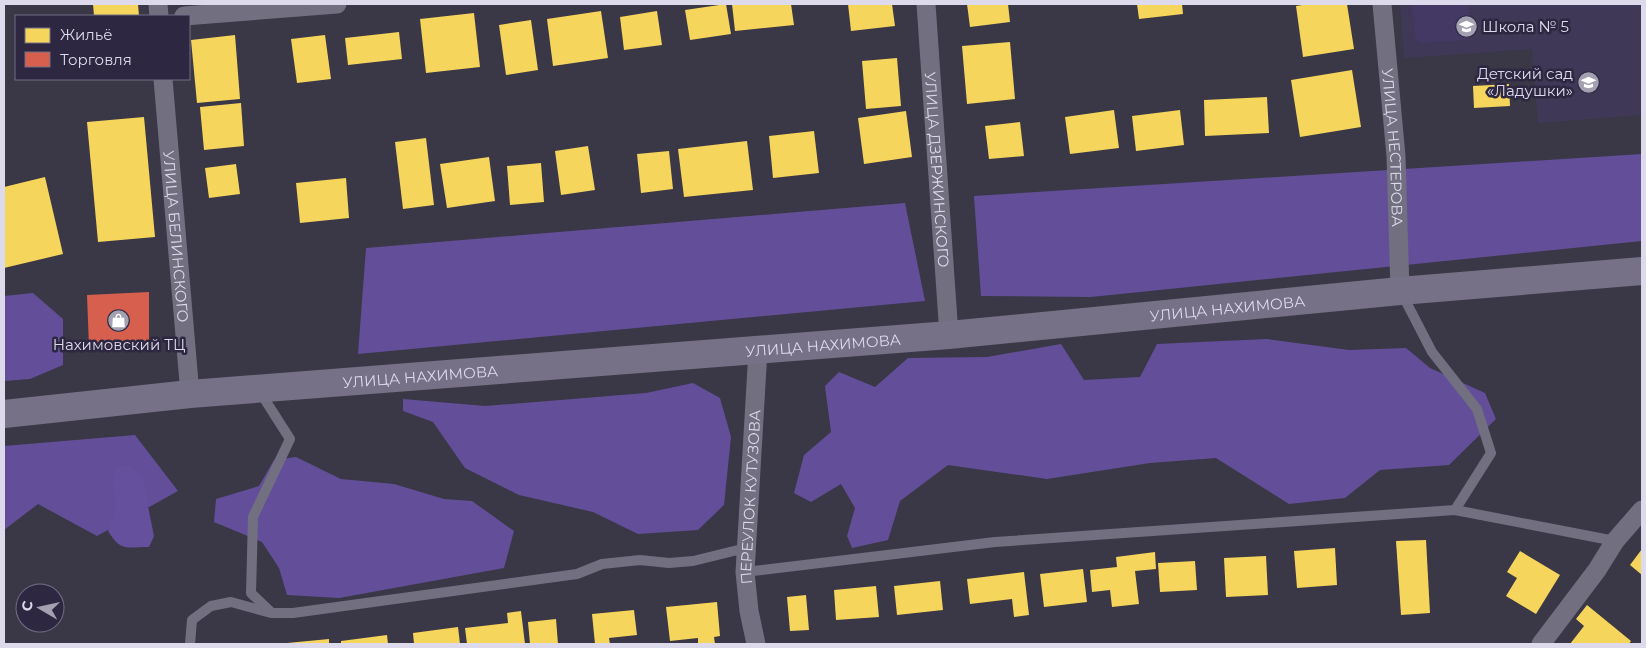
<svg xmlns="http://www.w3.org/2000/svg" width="1646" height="648" viewBox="0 0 1646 648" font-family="Montserrat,sans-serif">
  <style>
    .built { fill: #3f3957 }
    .green { fill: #443965 }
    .forest { fill: #634f99 }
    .water { fill: #65509e }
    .homes { fill: #f6d55c }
    .shops { fill: #d6604d }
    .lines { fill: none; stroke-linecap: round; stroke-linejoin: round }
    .lane { stroke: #726f81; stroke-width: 10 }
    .street { stroke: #726f81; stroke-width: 19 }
    .secondary { stroke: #767186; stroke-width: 28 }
    .labels { text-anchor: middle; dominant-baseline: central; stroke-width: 5; stroke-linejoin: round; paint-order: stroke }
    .poi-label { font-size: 15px; fill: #dcdaeb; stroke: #2d2741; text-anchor: start }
    .street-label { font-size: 15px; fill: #dcdaeb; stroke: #2d2741 }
  </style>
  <rect width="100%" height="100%" fill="#3a3746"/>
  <polygon class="built" points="1400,4 1642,4 1642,115 1538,123 1532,49 1404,58"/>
  <polygon class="green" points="1412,4 1469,4 1470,38 1465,40 1424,43 1417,41 1415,35"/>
  <g class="forest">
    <polygon points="1642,154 1642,241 1091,297 981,296 974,196"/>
    <polygon points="905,203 925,301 358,354 366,248"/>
    <polygon points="33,293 63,319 63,365 30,379 4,381 4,296"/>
    <polygon points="1267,339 1349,350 1406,348 1430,368 1485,393 1496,419 1449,465 1380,470 1345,498 1289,504 1216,458 1150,463 1047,479 948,465 900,501 888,540 852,548 847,536 855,508 841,484 811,502 794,493 804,455 831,432 825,386 839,372 875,387 908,358 987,357 1061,344 1084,380 1140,377 1157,344"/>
    <polygon points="693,383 720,398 731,437 724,505 698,530 638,534 593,512 519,495 465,468 433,422 403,411 403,399 485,406 646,393"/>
    <polygon points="135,435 178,491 97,536 38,504 4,530 4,446"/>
    <polygon points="296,457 341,479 394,484 444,499 472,501 514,531 504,568 339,598 287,595 279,568 262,542 214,522 216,499 259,486 274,460"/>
  </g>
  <path class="water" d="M129,465l13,11 12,60 -5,11c-23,0 -28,5 -41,-16 9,-20 11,-30 4,-50l5,-13z"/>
  <g class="homes">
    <polygon points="93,4 138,4 139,16 94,16"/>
    <polygon points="726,4 731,34 690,40 685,10"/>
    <polygon points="732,4 791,4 794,25 735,31"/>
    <polygon points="848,4 892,4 895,26 851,31"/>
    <polygon points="967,4 1008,4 1010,22 970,27"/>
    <polygon points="1137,4 1182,4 1183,14 1139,19"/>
    <polygon points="1308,4 1347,4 1354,49 1303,57 1296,6"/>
    <polygon points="601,11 608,58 553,66 547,19"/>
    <polygon points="657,11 662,45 624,50 620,17"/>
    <polygon points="474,13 480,67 426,73 420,19"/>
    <polygon points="531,20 538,70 506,75 499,25"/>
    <polygon points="399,32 402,59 348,65 345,38"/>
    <polygon points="235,35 240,99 197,103 191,40"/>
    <polygon points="325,35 331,79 297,83 291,39"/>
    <polygon points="1010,42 1015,99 967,104 962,46"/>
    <polygon points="897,58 901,106 866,109 862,61"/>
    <polygon points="1352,70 1361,127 1300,137 1291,80"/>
    <polygon points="1509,84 1510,106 1474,108 1473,86"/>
    <polygon points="1267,97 1269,133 1205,136 1204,100"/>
    <polygon points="241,103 244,146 204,150 200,107"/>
    <polygon points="1114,110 1119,148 1070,154 1065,117"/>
    <polygon points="1180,110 1184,145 1136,151 1132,116"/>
    <polygon points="906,111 912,157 864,164 858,118"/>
    <polygon points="144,117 155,237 98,242 87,122"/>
    <polygon points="1020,122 1024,156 989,159 985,126"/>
    <polygon points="814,131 819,173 773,178 769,136"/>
    <polygon points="426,138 434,205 403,209 395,142"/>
    <polygon points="747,141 753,190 684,197 678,149"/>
    <polygon points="588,146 595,190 561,195 555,151"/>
    <polygon points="669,151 673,189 641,193 637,154"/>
    <polygon points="489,157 495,201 447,208 440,164"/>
    <polygon points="541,163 544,202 510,205 507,166"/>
    <polygon points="236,164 240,194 209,198 205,168"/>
    <polygon points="45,177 63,254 4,268 4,187"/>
    <polygon points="346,178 349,218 300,223 296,183"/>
    <polygon points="1426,540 1430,613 1401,615 1396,541"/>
    <polygon points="1335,548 1337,585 1297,588 1294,551"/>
    <polygon points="1642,549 1642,575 1630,565"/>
    <polygon points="1520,551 1560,575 1536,614 1506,596 1517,578 1507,572"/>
    <polygon points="1155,552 1156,569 1135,571 1139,604 1112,607 1110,590 1092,592 1090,570 1117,567 1116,557"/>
    <polygon points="1266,556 1268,595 1226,597 1224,558"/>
    <polygon points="1195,561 1197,590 1160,592 1158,563"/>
    <polygon points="1083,569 1087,602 1044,607 1040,574"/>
    <polygon points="1024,572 1029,615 1014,617 1012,599 970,604 967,579"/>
    <polygon points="940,581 943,610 897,615 894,586"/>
    <polygon points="876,586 879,617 836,620 834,590"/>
    <polygon points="806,595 809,630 790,631 787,597"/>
    <polygon points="717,602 720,636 714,637 715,644 698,644 698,638 670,641 666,607"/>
    <polygon points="1587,605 1631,641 1629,644 1570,644 1584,626 1576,619"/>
    <polygon points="634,610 637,635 609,638 610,644 595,644 592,614"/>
    <polygon points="521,611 525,644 467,644 465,628 508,623 507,613"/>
    <polygon points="556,619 558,644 530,644 528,622"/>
    <polygon points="458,627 460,644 414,644 413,633"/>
    <polygon points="387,635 388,644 341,644 341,641"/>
    <polygon points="329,639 329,644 287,644 287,643"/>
  </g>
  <polygon class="shops" points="149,292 149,346 89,347 87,295"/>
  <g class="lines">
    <g class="lane">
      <polyline points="1401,292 1432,352 1477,409 1491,453 1455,510"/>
      <polyline points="260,392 290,439 253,517 251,593 271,612"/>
      <polyline points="745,572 995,542 1455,510 1615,541"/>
      <polyline points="190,644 192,620 211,606 231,602 271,613 293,613 577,574 602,564 640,560 669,563 693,561 746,548"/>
    </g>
    <g class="street">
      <polyline points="158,4 159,16"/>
      <path id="s1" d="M926,4l23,331"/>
      <path id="s2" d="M1382,4l14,152 4,135"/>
      <polyline points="184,16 337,4"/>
      <path id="s3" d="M163,79l27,315"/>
      <path id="s4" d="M756,644l-7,-33 -4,-39 13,-222"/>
      <polyline points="1541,644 1597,570 1615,541 1642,510"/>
    </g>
    <path class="secondary" id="s5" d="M4,414l186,-20 759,-59 451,-44 242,-20"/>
  </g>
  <defs>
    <symbol id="school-disc" viewBox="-11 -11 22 22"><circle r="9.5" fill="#a3a1b1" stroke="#2d2741"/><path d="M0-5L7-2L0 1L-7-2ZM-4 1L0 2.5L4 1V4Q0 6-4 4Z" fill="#fff"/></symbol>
    <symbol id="shop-disc" viewBox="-11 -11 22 22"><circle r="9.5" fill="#a3a1b1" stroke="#2d2741"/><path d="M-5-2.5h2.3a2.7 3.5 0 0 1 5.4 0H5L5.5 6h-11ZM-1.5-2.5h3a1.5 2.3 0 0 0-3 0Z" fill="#fff"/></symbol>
  </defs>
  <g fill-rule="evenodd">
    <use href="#school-disc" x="1454" y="14" width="25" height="25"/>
    <use href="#school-disc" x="1576" y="70" width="25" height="25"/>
    <use href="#shop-disc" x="106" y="308" width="25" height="25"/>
  </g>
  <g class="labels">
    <g class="poi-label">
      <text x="1482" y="26">Школа № 5</text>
      <text x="1573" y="73" text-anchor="end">Детский сад<tspan x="1573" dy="17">«Ладушки»</tspan></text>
      <text x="119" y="344" text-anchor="middle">Нахимовский ТЦ</text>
    </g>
    <g class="street-label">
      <text stroke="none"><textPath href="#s2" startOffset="144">УЛИЦА НЕСТЕРОВА</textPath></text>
      <text stroke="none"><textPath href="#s1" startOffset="166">УЛИЦА ДЗЕРЖИНСКОГО</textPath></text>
      <text stroke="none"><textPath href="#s3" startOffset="158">УЛИЦА БЕЛИНСКОГО</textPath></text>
      <text stroke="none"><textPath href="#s5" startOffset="1228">УЛИЦА НАХИМОВА</textPath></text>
      <text stroke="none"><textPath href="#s5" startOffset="822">УЛИЦА НАХИМОВА</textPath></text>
      <text stroke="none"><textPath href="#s5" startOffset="418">УЛИЦА НАХИМОВА</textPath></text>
      <text stroke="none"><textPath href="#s4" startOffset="148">ПЕРЕУЛОК КУТУЗОВА</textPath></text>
    </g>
  </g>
  <rect width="1646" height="648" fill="none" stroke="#dcdaeb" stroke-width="10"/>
  <rect x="15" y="15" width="175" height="65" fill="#2d2741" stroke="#736f85"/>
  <rect x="25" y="28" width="25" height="15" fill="#f6d55c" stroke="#736f85"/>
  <text x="60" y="40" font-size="15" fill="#dcdaeb">Жильё</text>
  <rect x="25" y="52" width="25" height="15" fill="#d6604d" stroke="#736f85"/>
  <text x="60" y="65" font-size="15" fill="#dcdaeb">Торговля</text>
  <g transform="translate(40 608) rotate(279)"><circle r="24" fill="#2d2741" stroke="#736f85"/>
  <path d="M0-4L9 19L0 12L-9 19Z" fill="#a3a1b1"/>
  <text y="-8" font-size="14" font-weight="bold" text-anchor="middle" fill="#dcdaeb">С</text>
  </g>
</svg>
